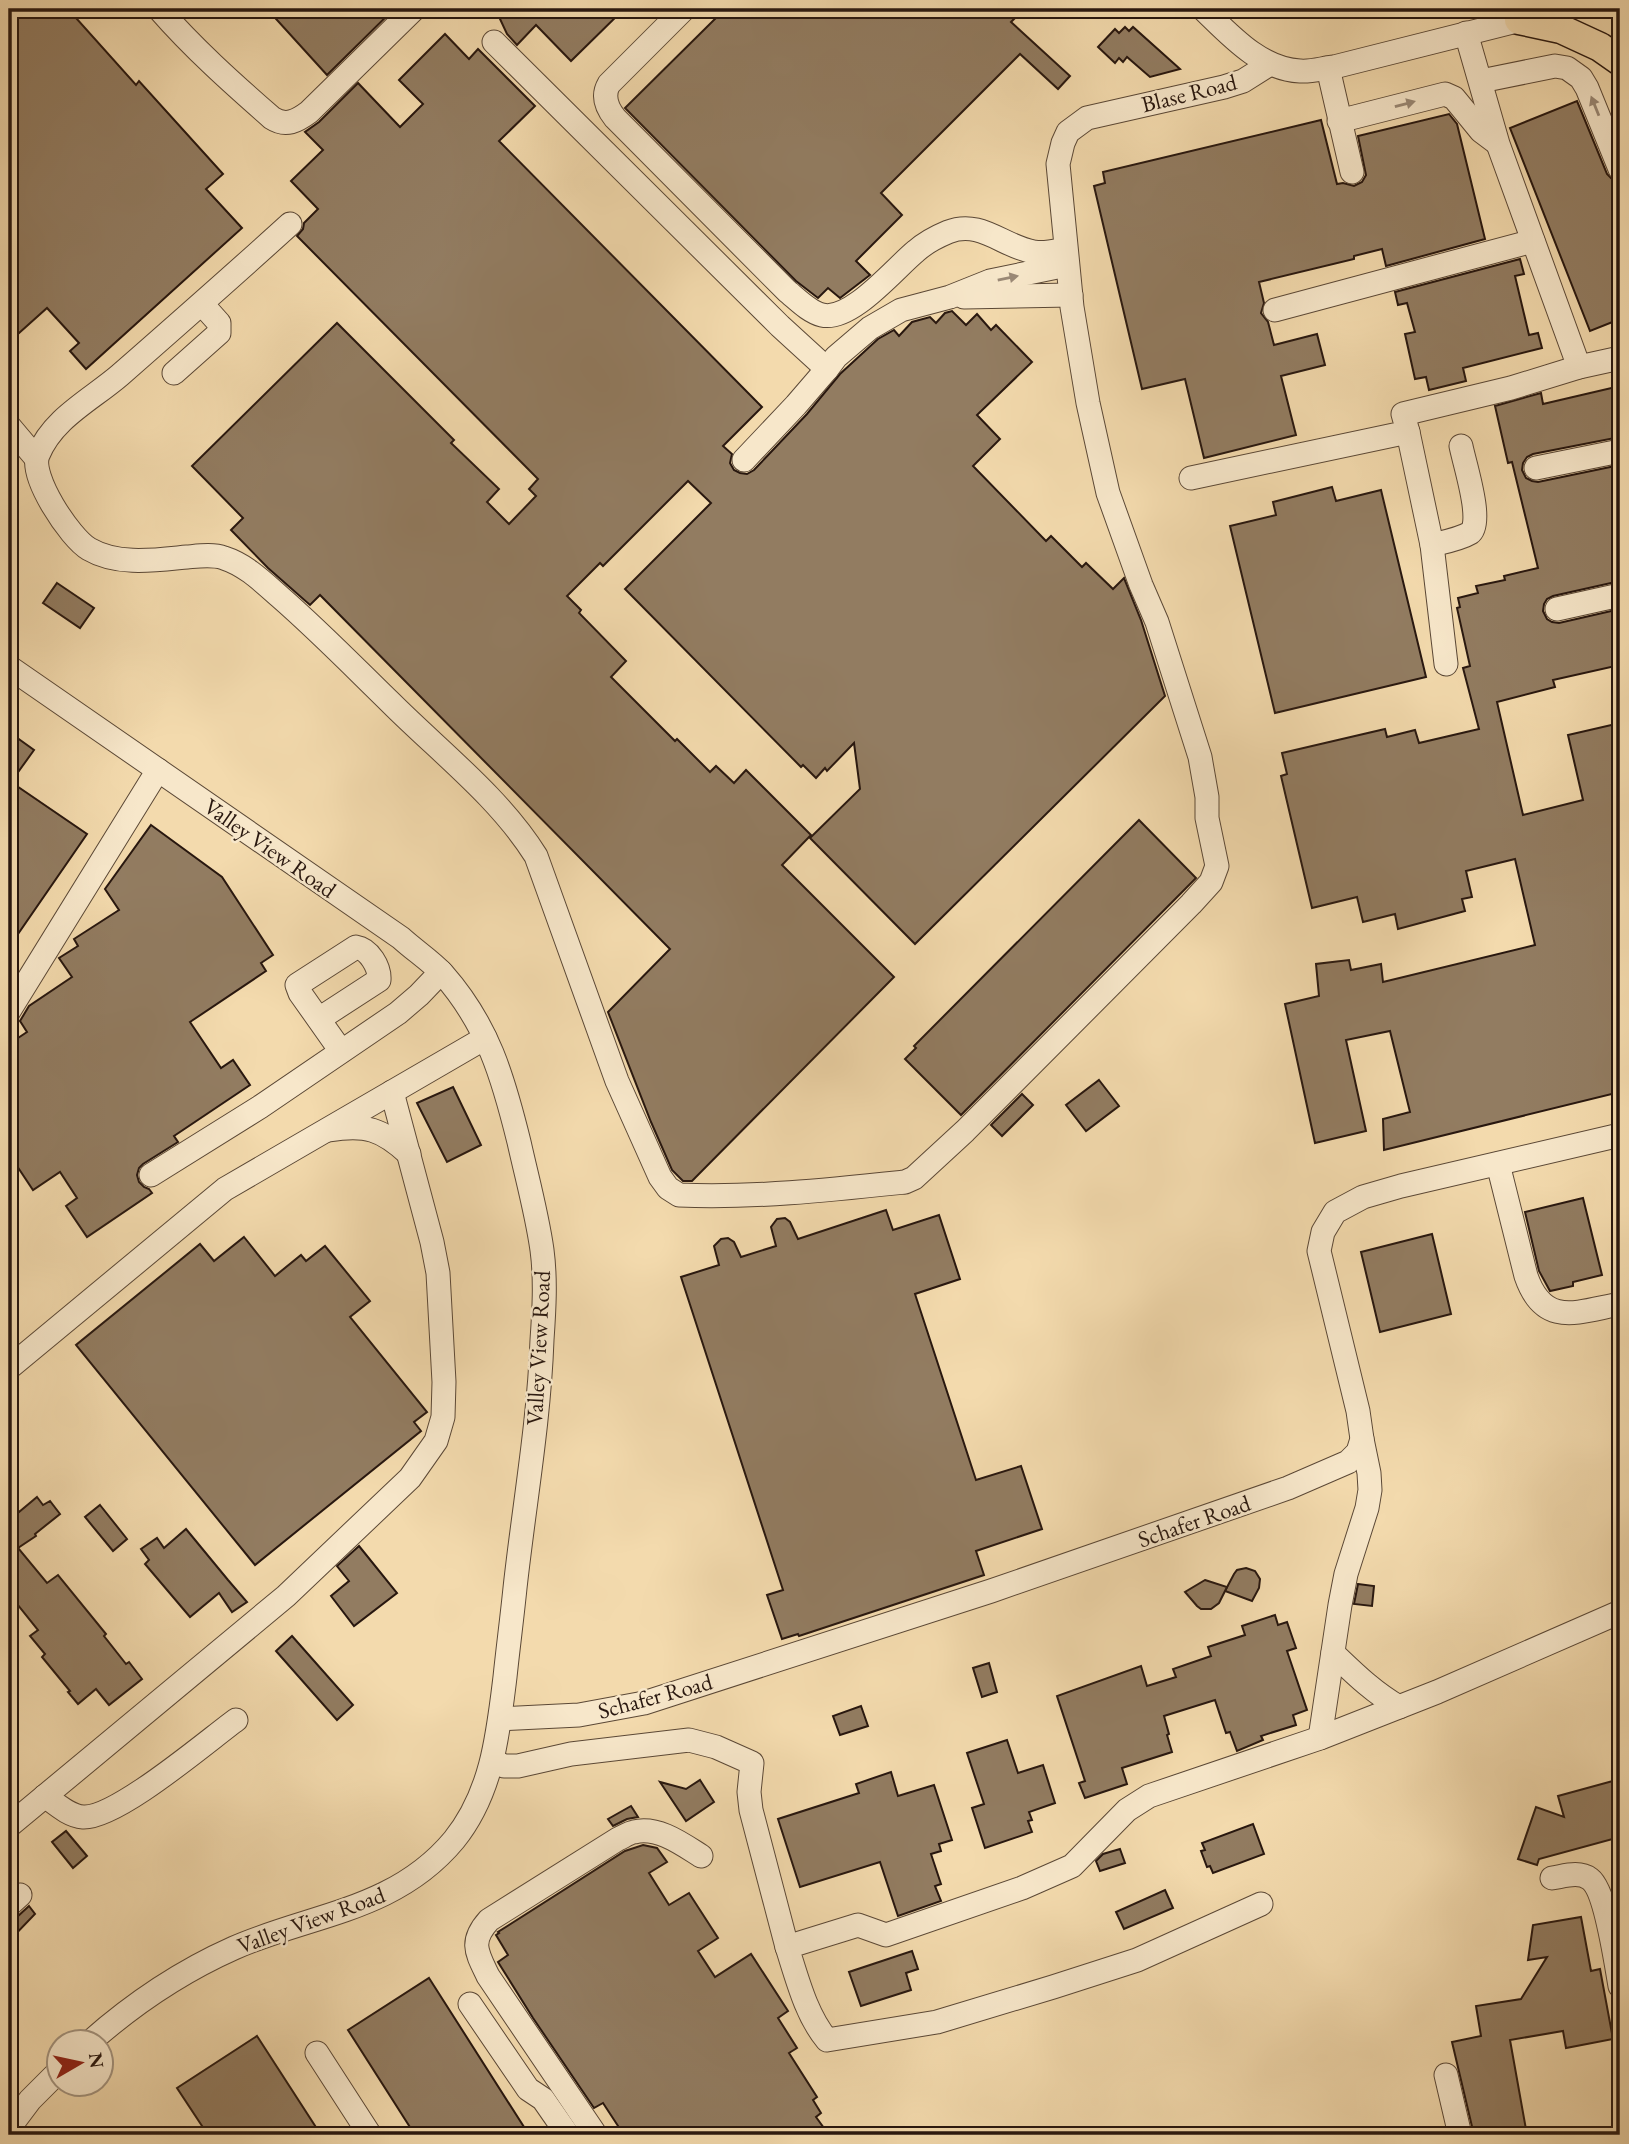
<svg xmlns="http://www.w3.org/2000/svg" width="1629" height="2144" viewBox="0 0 1629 2144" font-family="'EB Garamond',serif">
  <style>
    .building { fill: #927c61; stroke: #28170f; stroke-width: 2 }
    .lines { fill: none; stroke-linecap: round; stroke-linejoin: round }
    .minor-casing { stroke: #5b4836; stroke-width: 25 }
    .major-casing { stroke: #28170f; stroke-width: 31 }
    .minor { stroke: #f7e7ca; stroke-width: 23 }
    .major { stroke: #f3daad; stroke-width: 28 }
    .oneway { fill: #9a8976 }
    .labels { text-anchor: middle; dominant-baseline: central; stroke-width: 5; stroke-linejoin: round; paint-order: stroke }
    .street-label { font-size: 23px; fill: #28170f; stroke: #f7e7ca }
  </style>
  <rect width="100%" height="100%" fill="#f3daad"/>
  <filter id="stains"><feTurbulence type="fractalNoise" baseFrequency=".00286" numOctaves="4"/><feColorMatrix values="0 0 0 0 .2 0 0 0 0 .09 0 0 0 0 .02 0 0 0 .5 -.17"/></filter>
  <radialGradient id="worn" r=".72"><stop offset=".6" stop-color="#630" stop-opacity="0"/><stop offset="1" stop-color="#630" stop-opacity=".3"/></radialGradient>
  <g class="building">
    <polygon points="9,9 68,9 136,85 139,81 223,174 206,189 242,228 86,369 70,351 79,343 47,308 9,342"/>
    <polygon points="267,9 394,9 327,75"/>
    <polygon points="511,9 624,9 571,61 536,25 517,45 507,34 500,19"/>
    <polygon points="725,9 1024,9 1011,22 1070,76 1058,89 1020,54 881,193 902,215 856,261 870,275 840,298 828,288 818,298 796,281 625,108"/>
    <polygon points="1125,27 1129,31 1133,27 1180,69 1150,77 1127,57 1123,62 1119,58 1115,63 1098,47 1115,29 1119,33"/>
    <polygon points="445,34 469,59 478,49 535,106 499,141 762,407 723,446 732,454 730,463 734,470 740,473 747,474 754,470 807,414 840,374 878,339 894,330 899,336 912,322 930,317 936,323 945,313 952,311 966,325 977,314 991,330 996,325 1032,362 977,415 1000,439 973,466 1046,541 1051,536 1082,567 1086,563 1113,589 1124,578 1141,620 1165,696 915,944 810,838 860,789 854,743 827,771 825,768 816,778 803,765 801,767 625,589 711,503 688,481 603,566 600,563 567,596 581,610 579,613 626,661 611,677 675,741 677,739 710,772 716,766 734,783 746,770 811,835 782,865 894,977 692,1181 683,1181 672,1170 651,1122 608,1012 670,949 320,595 310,605 268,568 231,530 243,518 192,466 337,323 454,440 451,443 499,489 487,502 509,524 536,496 529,489 538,479 297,236 303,229 304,223 318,209 291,181 323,150 305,132 319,122 358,83 400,127 423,104 399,80"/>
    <polygon points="1577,101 1607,174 1614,181 1620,198 1620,319 1590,331 1510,128"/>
    <polygon points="1449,114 1457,124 1485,239 1386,266 1382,249 1354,256 1354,259 1259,282 1264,303 1261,313 1268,322 1274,345 1317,334 1325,365 1281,376 1296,435 1204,458 1185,379 1142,389 1094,186 1105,183 1103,172 1321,120 1337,184 1343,183 1354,186 1362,182 1366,175 1358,136"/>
    <polygon points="1520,259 1524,274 1515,276 1529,335 1538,333 1542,348 1463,368 1466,381 1429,390 1426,377 1415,379 1405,334 1415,332 1407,303 1398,305 1395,292"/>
    <polygon points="1620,386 1620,437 1533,454 1527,457 1523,463 1522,470 1526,478 1532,481 1538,482 1620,465 1620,581 1553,596 1547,599 1544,604 1543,611 1547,619 1552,622 1559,623 1620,609 1620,665 1553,680 1555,687 1497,702 1523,815 1583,800 1568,735 1620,723 1620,1092 1384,1150 1383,1119 1410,1112 1390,1031 1346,1040 1366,1131 1315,1143 1285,1004 1319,996 1316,964 1349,960 1351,970 1381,964 1383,982 1535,945 1515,859 1466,871 1472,897 1462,899 1465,911 1398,929 1395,914 1363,922 1357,897 1312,908 1281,776 1287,774 1282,753 1385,729 1387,737 1415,730 1419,743 1479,729 1463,668 1470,666 1457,608 1460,607 1458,598 1478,593 1476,586 1505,580 1504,576 1538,568 1512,462 1508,463 1495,406 1541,393 1543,404"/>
    <polygon points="1332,487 1336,501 1381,490 1426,677 1275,713 1230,526 1276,515 1273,502"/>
    <polygon points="57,583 94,608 80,628 43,603"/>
    <polygon points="9,732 34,750 11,782 87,834 9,947"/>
    <polygon points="1139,820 1196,878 961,1115 905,1059 916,1048 914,1046"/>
    <polygon points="151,825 222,877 273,955 261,963 266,971 190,1022 221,1068 233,1060 250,1085 174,1136 178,1142 143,1164 139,1168 137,1175 139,1182 144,1187 149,1189 152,1193 87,1237 66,1206 77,1198 60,1172 33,1190 9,1154 9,1044 27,1032 20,1021 29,1006 72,977 59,958 78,946 74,939 119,910 105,889"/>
    <polygon points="1099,1080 1119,1106 1086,1131 1066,1105"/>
    <polygon points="453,1087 481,1145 447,1162 417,1103"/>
    <polygon points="1022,1094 1033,1105 1002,1136 991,1125"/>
    <polygon points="1583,1198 1602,1275 1573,1282 1573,1286 1550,1291 1539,1271 1525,1212"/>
    <polygon points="886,1210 893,1230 939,1215 960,1279 915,1294 976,1480 1021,1466 1042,1529 976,1551 984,1575 799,1636 798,1634 782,1639 767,1595 783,1590 681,1277 719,1265 714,1246 721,1239 728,1238 734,1242 741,1257 776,1246 771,1227 777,1219 785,1218 790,1222 798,1239"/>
    <polygon points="1432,1234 1451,1314 1380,1332 1361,1252"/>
    <polygon points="244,1237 275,1276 301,1255 306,1261 325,1246 370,1301 350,1317 427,1412 414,1422 421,1431 255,1565 76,1345 200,1244 214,1261"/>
    <polygon points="37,1497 43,1505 50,1501 60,1514 35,1534 36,1536 18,1548 47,1583 58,1575 106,1634 104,1636 126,1664 129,1662 142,1679 109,1705 96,1689 78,1704 68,1692 70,1691 42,1657 45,1654 30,1636 38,1630 9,1594 9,1498 19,1512"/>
    <polygon points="100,1505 127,1539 113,1551 85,1517"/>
    <polygon points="186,1529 228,1580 247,1602 232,1612 219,1593 190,1617 145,1564 149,1560 141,1549 157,1538 164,1548"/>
    <polygon points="359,1546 397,1593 354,1626 331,1596 349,1581 337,1566"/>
    <polygon points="1246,1568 1255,1571 1260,1579 1259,1588 1252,1601 1225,1591 1234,1574 1237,1570"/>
    <polygon points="1205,1580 1227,1587 1219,1603 1211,1609 1201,1609 1197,1606 1185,1592"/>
    <polygon points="1358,1584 1374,1586 1372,1606 1354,1604"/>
    <polygon points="1275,1615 1278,1625 1287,1622 1296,1648 1287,1651 1307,1710 1293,1715 1296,1725 1261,1736 1263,1740 1237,1751 1230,1732 1226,1733 1215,1700 1164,1716 1169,1734 1167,1735 1172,1752 1122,1768 1127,1784 1085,1798 1079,1783 1085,1781 1057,1696 1141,1666 1147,1686 1176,1677 1173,1669 1211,1656 1208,1647 1245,1635 1242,1626"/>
    <polygon points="292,1636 353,1705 337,1720 276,1651"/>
    <polygon points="989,1663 997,1692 982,1697 973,1668"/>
    <polygon points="861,1706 868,1726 840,1735 833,1716"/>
    <polygon points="1007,1740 1018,1773 1043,1765 1055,1803 1029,1812 1032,1820 1028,1821 1032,1832 985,1848 972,1808 984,1804 967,1753"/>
    <polygon points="891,1772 898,1796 934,1785 952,1840 939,1844 941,1851 931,1854 941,1884 935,1886 941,1901 898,1916 880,1862 800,1887 778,1819 859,1793 856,1784"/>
    <polygon points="1620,1779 1620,1837 1539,1859 1537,1865 1518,1859 1536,1807 1564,1817 1558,1796"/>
    <polygon points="700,1780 714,1802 686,1821 660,1782 686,1789"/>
    <polygon points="631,1806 638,1817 627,1819 613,1826 608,1819"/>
    <polygon points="1253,1824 1264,1854 1213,1873 1210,1866 1207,1867 1201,1851 1205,1850 1202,1843"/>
    <polygon points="66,1831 87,1856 73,1868 52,1842"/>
    <polygon points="643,1845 657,1848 667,1862 649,1873 669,1905 689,1893 718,1938 698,1951 715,1977 751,1954 788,2011 778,2018 797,2048 789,2053 817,2097 813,2100 821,2113 816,2117 829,2135 624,2135 603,2103 594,2108 533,2018 498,1962 508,1955 496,1935 499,1933 498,1932 625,1851"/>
    <polygon points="1120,1849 1125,1863 1100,1871 1096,1861 1103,1854"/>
    <polygon points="1165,1890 1173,1908 1124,1929 1116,1912"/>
    <polygon points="29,1906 35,1914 9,1941 9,1919 18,1916"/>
    <polygon points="1581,1917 1591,1971 1600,1969 1613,2039 1566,2048 1563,2031 1510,2040 1527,2135 1474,2135 1452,2042 1481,2036 1476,2006 1521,1999 1547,1957 1528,1960 1533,1925"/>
    <polygon points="912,1951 918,1969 906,1973 911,1990 861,2006 849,1972"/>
    <polygon points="429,1978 524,2127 511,2135 415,2135 348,2030"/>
    <polygon points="257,2036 321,2135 208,2135 177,2088"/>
  </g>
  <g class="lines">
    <defs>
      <g id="minor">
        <path d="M159,9c34,39 73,74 113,109 14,9 25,3 37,-6l105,-103"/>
        <path d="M684,9l-75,75c-7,12 -2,24 6,34l172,173c10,8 22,21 35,24 29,7 73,-47 94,-64 10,-9 20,-14 32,-19 33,-13 55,15 86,20 10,2 21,-1 31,-3"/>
        <path d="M1203,9c27,26 57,60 97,62 12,1 23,-3 34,-4l230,-58"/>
        <polyline points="1466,33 1498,144 1579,367"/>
        <polyline points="494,42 780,326 827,369 836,357 870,328 901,310 950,297 990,281 1067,265"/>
        <polyline points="1328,68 1352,172"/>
        <polyline points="1481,81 1555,66 1567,68 1581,78 1587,88 1620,169"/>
        <polyline points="1339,121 1445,94 1454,98 1481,131 1497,143"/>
        <path d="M290,224c-56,51 -113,101 -170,151 -29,25 -67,43 -82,80 -9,21 32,83 51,94 29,17 67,11 98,8 12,-1 26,-3 37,1 22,7 39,24 56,39 39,34 74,70 111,106 49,49 108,94 145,153l81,225 43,96 8,11 11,7c76,3 150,-5 226,-13l9,-4 51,-47 226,-227 20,-22 6,-16 -10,-48v-21l-7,-40 -43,-135 -16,-37 -33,-92 -20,-90 -16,-96 -14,-143 5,-21 5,-11 19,-14 137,-31 19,-6 27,-17"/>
        <polyline points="964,297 1071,295"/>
        <polyline points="1275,310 1533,241"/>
        <polyline points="174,373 219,333 219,323 202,304"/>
        <polyline points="9,426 36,458"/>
        <polyline points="1408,432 1432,545 1446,664"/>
        <polyline points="744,460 796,405 827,369"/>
        <polyline points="1536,468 1620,451"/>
        <polyline points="1191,478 1408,432 1403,414 1511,388 1579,367 1620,358"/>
        <path d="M1432,545c12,-3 28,-6 38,-12 14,-10 -6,-71 -9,-87"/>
        <polyline points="1557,609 1620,595"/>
        <path d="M9,667l392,271c13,12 30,23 42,36 45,51 60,103 76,168 8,36 18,72 23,108 4,30 2,61 0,90 -3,83 -18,166 -27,248 -3,30 -7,60 -10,89 -7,58 -13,116 -51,163 -59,71 -143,74 -220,108 -54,24 -101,56 -144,94"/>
        <polyline points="9,1011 158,770"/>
        <path d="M319,1019l60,-39c1,-13 -10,-31 -23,-33l-59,38 3,8 41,58"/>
        <path d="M329,1130c37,-6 53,-1 80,24"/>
        <path d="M1498,1164l28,112c18,52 51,36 94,28"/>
        <polyline points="151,1175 260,1107 398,1013 419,995 441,972"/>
        <polyline points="9,1368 225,1189 485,1038"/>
        <path d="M1333,1653c21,20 40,39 66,54"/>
        <polyline points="500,1719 579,1715 644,1703 991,1591 1288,1488 1348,1462 1358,1452 1362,1439 1358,1411 1319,1251 1323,1232 1335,1212 1363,1197 1401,1186 1620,1135"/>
        <polyline points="1320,1738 1340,1605 1346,1574 1367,1508 1370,1490 1369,1473 1362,1439"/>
        <polyline points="493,1761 504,1766 518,1766 571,1754 689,1740 716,1747 752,1763 749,1792 751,1810 787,1947"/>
        <path d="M45,1796c11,8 24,20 38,21 33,2 123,-75 153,-97"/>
        <polyline points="9,1826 286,1596 410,1478 436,1441 443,1417 444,1382 438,1273 432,1242 392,1092"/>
        <path d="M1552,1878c13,-2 27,-7 38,1 16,12 26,85 30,107"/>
        <path d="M1261,1904l-124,56 -84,27 -116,35 -110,18c-21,-25 -30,-62 -40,-93l71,-22 28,10 136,-47 50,-22 55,-56 22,-14 171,-58 117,-46 183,-80"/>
        <polyline points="9,1905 20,1895"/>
        <polyline points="470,2004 528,2089 543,2099 568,2135"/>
        <polyline points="317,2053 370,2135"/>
        <polyline points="1446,2075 1460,2135"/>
        <polyline points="9,2128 30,2100 60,2070"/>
        <path d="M593,2135l2,-1 -107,-158c-11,-23 -19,-34 1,-56l129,-81c5,-2 10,-6 16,-7 24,-6 48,12 67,24"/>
      </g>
      <polyline id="major" points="1519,20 1561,29 1600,47 1620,61"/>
    </defs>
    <use href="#minor" class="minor-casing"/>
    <use href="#major" class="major-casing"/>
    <use href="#minor" class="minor"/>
    <use href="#major" class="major"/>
  </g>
  <defs><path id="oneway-solid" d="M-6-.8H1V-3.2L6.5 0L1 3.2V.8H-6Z" transform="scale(1.75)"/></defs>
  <g class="oneway">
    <use href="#oneway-solid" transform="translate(1405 104) rotate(-15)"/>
    <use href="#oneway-solid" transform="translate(1595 106) rotate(-112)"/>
    <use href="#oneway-solid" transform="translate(1008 278) rotate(-12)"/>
  </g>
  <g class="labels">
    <g class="street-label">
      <text transform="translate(1189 93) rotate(-14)">Blase Road</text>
      <text transform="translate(270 848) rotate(35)">Valley View Road</text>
      <text transform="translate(538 1348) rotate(-87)">Valley View Road</text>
      <text transform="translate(1194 1521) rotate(-19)">Schafer Road</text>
      <text transform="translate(655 1696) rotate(-15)">Schafer Road</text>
      <text transform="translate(311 1920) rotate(-20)">Valley View Road</text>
    </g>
  </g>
  <rect width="1629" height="2144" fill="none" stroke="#f3daad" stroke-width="35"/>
  <rect x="10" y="10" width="1608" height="2123" fill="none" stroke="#28170f" stroke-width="3.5"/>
  <rect x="18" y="18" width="1594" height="2109" fill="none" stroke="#28170f" stroke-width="2"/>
  <g transform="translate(80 2063) rotate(81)"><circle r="33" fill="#f7e7ca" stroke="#a4947f" stroke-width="2"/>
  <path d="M0-5L12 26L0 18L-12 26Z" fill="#8f2418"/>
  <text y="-10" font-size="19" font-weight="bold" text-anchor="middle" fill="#28170f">N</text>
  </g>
  <rect width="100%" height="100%" filter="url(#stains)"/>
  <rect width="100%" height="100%" fill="url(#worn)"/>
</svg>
